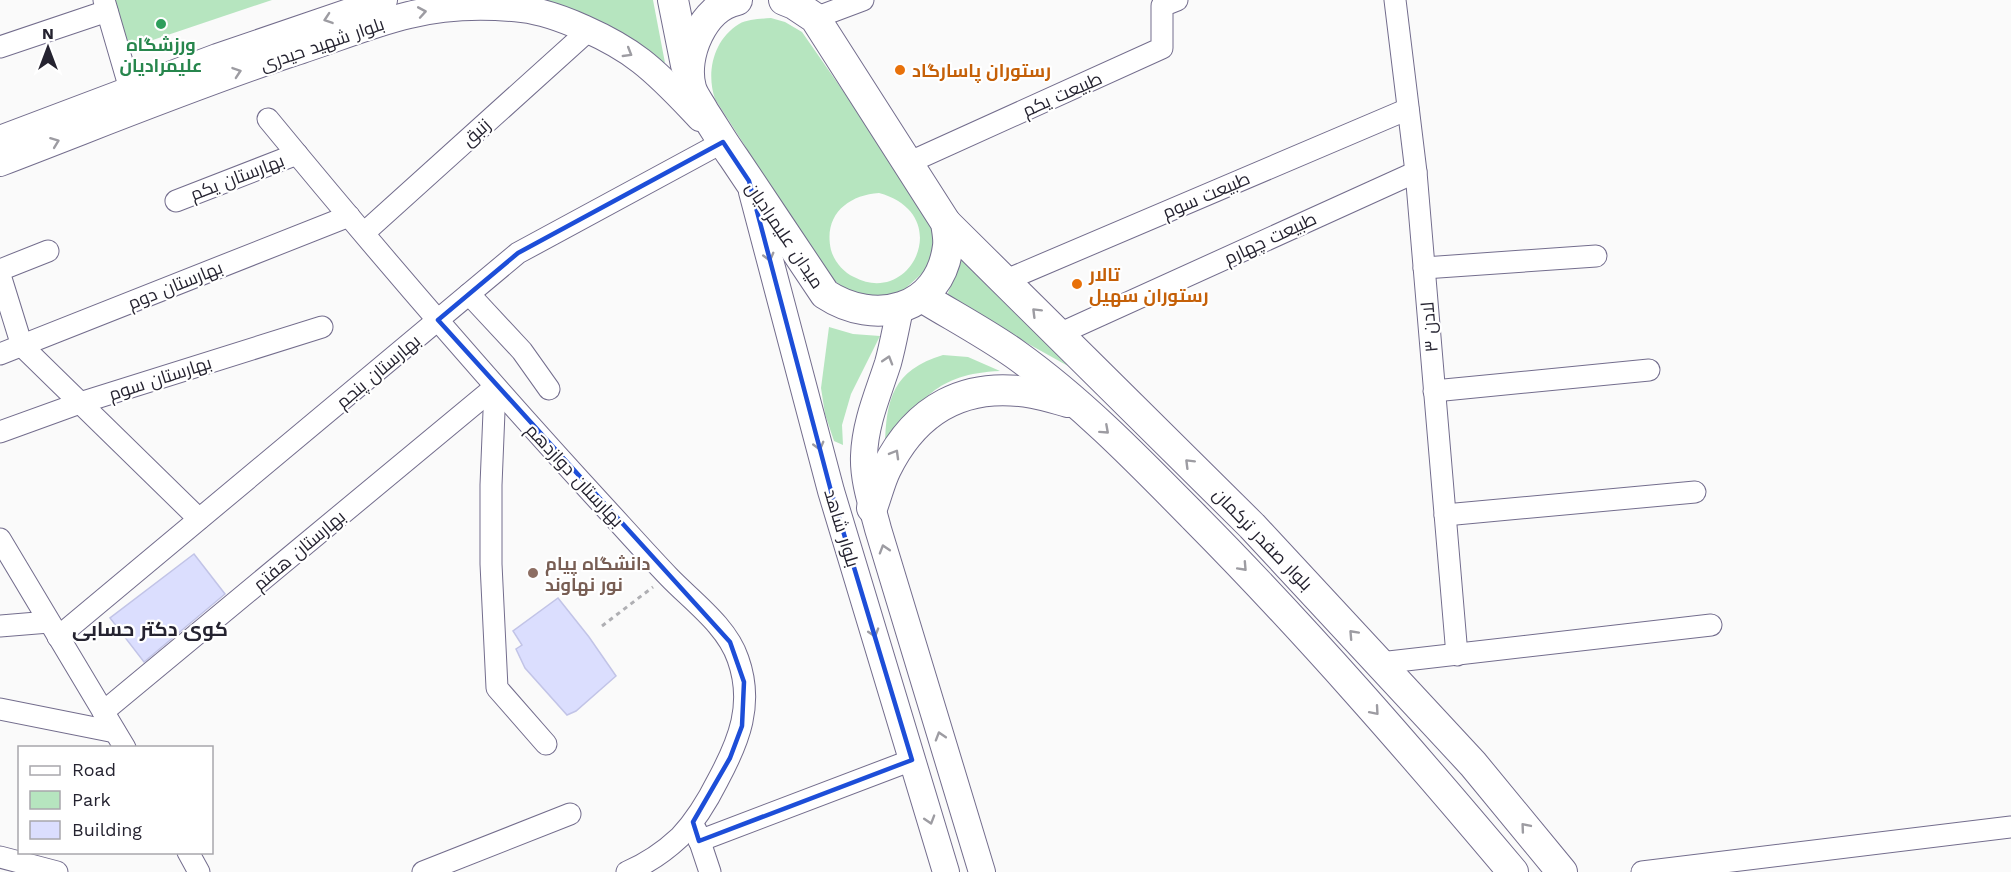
<svg xmlns="http://www.w3.org/2000/svg" width="2011" height="872" viewBox="0 0 2011 872" font-family="'Work Sans',Cairo,sans-serif">
  <style>
    .green { fill: #b6e5bf; fill-rule: evenodd }
    .building { fill: #dbdefe; stroke: #c2c4e7; stroke-width: 1.5 }
    .lines { fill: none; stroke-linecap: round; stroke-linejoin: round }
    .minor-casing { stroke: #736d8d; stroke-width: 23 }
    .major-casing { stroke: #736d8d; stroke-width: 28 }
    .highway-casing { stroke: #736d8d; stroke-width: 32 }
    .path { stroke: #afafb3; stroke-width: 3; stroke-dasharray: 4.5 4.5; stroke-linecap: butt }
    .minor { stroke: #fff; stroke-width: 21 }
    .major { stroke: #fff; stroke-width: 26 }
    .highway { stroke: #fff; stroke-width: 30 }
    .oneway { stroke: #9d9ca2 }
    .marked { fill: none; stroke: #1d4ed8; stroke-width: 4.5; stroke-linejoin: round }
    .leisure-dot { fill: #2e9e5b; stroke: #fff; stroke-width: 2 }
    .food-dot { fill: #e8710a; stroke: #fff; stroke-width: 2 }
    .education-dot { fill: #8d6e63; stroke: #fff; stroke-width: 2 }
    .labels { text-anchor: middle; dominant-baseline: central; stroke-width: 4.5; stroke-linejoin: round; paint-order: stroke }
    .leisure-label { font-size: 18px; font-weight: bold; fill: #27864d; stroke: #fff }
    .street-label { font-size: 18px; fill: #252330; stroke: #fff }
    .food-label { font-size: 18px; font-weight: bold; fill: #c56008; stroke: #fff; text-anchor: start }
    .education-label { font-size: 18px; font-weight: bold; fill: #785e54; stroke: #fff; text-anchor: start }
    .neighbourhood-label { font-size: 20px; font-weight: bold; fill: #252330; stroke: #fff }
  </style>
  <rect width="100%" height="100%" fill="#fafafa"/>
  <g class="green">
    <polygon points="115,0 272,0 129,48"/>
    <polygon points="525,0 653,0 665,63 620,38"/>
    <path d="M771,18l14,4 17,10 124,178 10,31 -10,29 -27,24 -11,4 -37,-4 -16,-13 -14,-16 -106,-166c-9,-26 -2,-59 24,-75 9,-5 21,-5 32,-6zM879,193c77,21 32,115 -25,84 -11,-5 -20,-16 -23,-27 -8,-35 17,-55 48,-57z"/>
    <polygon points="962,257 1068,366 946,298"/>
    <polygon points="829,327 853,334 880,336 851,394 842,425 843,445 834,441 825,414 821,388"/>
    <path d="M943,355l25,2 32,14c-65,3 -78,29 -115,75 1,-47 8,-76 58,-91z"/>
  </g>
  <g class="building">
    <polygon points="194,554 225,594 144,662 110,618"/>
    <polygon points="558,598 589,637 616,676 576,711 567,715 525,668 516,649 522,645 513,631"/>
  </g>
  <g class="lines">
    <defs>
      <g id="minor">
        <polyline points="104,0 130,89"/>
        <polyline points="1395,0 1416,172 1457,655"/>
        <polyline points="815,18 863,0"/>
        <polyline points="0,47 107,11"/>
        <path d="M268,119c107,130 217,258 331,382 23,25 46,51 70,76 23,24 58,49 69,82 16,45 1,82 -20,121 -10,20 -22,40 -38,57 -15,14 -34,27 -53,35"/>
        <polyline points="908,163 1162,48 1162,6 1177,0"/>
        <polyline points="176,201 297,154"/>
        <polyline points="364,233 588,31"/>
        <polyline points="1424,268 1596,256"/>
        <polyline points="0,270 48,251"/>
        <polyline points="0,275 22,346 199,519"/>
        <polyline points="1004,281 1408,109"/>
        <polyline points="469,294 522,351 549,389"/>
        <polyline points="1059,334 1416,172"/>
        <polyline points="0,354 349,216"/>
        <polyline points="495,387 491,485 491,564 497,688 546,744"/>
        <polyline points="1434,391 1649,370"/>
        <polyline points="0,432 80,403 322,327"/>
        <polyline points="1445,515 1695,492"/>
        <polyline points="0,539 125,748"/>
        <polyline points="0,626 49,622"/>
        <polyline points="58,637 518,253 723,142"/>
        <polyline points="1380,663 1711,625"/>
        <polyline points="0,709 115,732"/>
        <polyline points="103,712 495,387"/>
        <polyline points="696,830 710,872"/>
        <polyline points="699,841 912,760"/>
        <polyline points="188,852 199,872"/>
        <polyline points="0,857 57,872"/>
        <polyline points="423,872 570,814"/>
        <polyline points="1642,872 2011,827"/>
      </g>
      <g id="major">
        <polyline points="0,139 217,57 384,0"/>
        <path d="M0,163c97,-37 194,-77 293,-110 38,-12 77,-29 116,-38 36,-9 76,-10 113,-6 35,4 91,30 119,52 22,17 40,37 59,57"/>
        <polyline points="752,192 831,491 946,872"/>
        <path d="M900,309c-4,18 -7,36 -12,54 -10,31 -23,60 -24,93 -1,24 8,50 14,73l104,343"/>
      </g>
      <g id="highway">
        <polyline points="673,0 686,65"/>
        <path d="M737,0c-34,7 -55,56 -46,88 2,8 9,16 13,24 10,15 19,31 30,46 30,45 61,91 91,136 50,33 115,17 123,-48 1,-7 -1,-16 -2,-23l-131,-205 -21,-14 -10,-4"/>
        <polyline points="946,223 1252,526 1473,764 1562,872"/>
        <path d="M922,297c31,19 63,36 93,57 66,47 124,107 180,164 112,113 216,233 318,354"/>
        <path d="M872,508c5,-13 8,-27 14,-39 30,-61 80,-88 147,-76 12,2 24,6 35,9"/>
      </g>
    </defs>
    <use href="#minor" class="minor-casing"/>
    <use href="#major" class="major-casing"/>
    <use href="#highway" class="highway-casing"/>
    <polyline class="path" points="602,626 653,587"/>
    <use href="#minor" class="minor"/>
    <use href="#major" class="major"/>
    <use href="#highway" class="highway"/>
  </g>
  <defs><path id="oneway-chevron" d="M-2-3.5L2.5 0L-2 3.5" fill="none" stroke-width="1.6" stroke-linecap="round" stroke-linejoin="round" transform="scale(1.5)"/></defs>
  <g class="oneway">
    <use href="#oneway-chevron" transform="translate(422 12) rotate(-10)"/>
    <use href="#oneway-chevron" transform="translate(328 19) rotate(161)"/>
    <use href="#oneway-chevron" transform="translate(628 53) rotate(31)"/>
    <use href="#oneway-chevron" transform="translate(237 72) rotate(-19)"/>
    <use href="#oneway-chevron" transform="translate(55 142) rotate(-21)"/>
    <use href="#oneway-chevron" transform="translate(769 257) rotate(75)"/>
    <use href="#oneway-chevron" transform="translate(1036 312) rotate(-135)"/>
    <use href="#oneway-chevron" transform="translate(888 360) rotate(-73)"/>
    <use href="#oneway-chevron" transform="translate(1105 430) rotate(42)"/>
    <use href="#oneway-chevron" transform="translate(819 446) rotate(75)"/>
    <use href="#oneway-chevron" transform="translate(895 454) rotate(-60)"/>
    <use href="#oneway-chevron" transform="translate(1189 463) rotate(-135)"/>
    <use href="#oneway-chevron" transform="translate(884 549) rotate(-107)"/>
    <use href="#oneway-chevron" transform="translate(1243 567) rotate(47)"/>
    <use href="#oneway-chevron" transform="translate(874 633) rotate(73)"/>
    <use href="#oneway-chevron" transform="translate(1353 634) rotate(-133)"/>
    <use href="#oneway-chevron" transform="translate(1375 711) rotate(49)"/>
    <use href="#oneway-chevron" transform="translate(940 736) rotate(-107)"/>
    <use href="#oneway-chevron" transform="translate(930 820) rotate(73)"/>
    <use href="#oneway-chevron" transform="translate(1525 827) rotate(-130)"/>
  </g>
  <path class="marked" d="M723,142l26,39 82,310 81,269 -213,81 -6,-19 37,-64 12,-32 2,-44 -14,-40 -292,-322 80,-67z"/>
  <circle class="leisure-dot" cx="161" cy="24" r="6"/>
  <g class="food-dot">
    <circle cx="900" cy="70" r="6"/>
    <circle cx="1077" cy="284" r="6"/>
  </g>
  <circle class="education-dot" cx="533" cy="573" r="6"/>
  <g class="labels">
    <g class="leisure-label">
      <text x="161" y="44">ورزشگاه<tspan x="161" dy="21">علیمرادیان</tspan></text>
    </g>
    <g class="street-label">
      <text transform="translate(322 44) rotate(-19)">بلوار شهید حیدری</text>
      <text transform="translate(1062 94) rotate(-24)">طبیعت یکم</text>
      <text transform="translate(476 132) rotate(-42)">زنبق</text>
      <text transform="translate(237 177) rotate(-21)">بهارستان یکم</text>
      <text transform="translate(1206 195) rotate(-23)">طبیعت سوم</text>
      <text transform="translate(785 235) rotate(56)">میدان علیمرادیان</text>
      <text transform="translate(1270 238) rotate(-25)">طبیعت چهارم</text>
      <text transform="translate(175 285) rotate(-22)">بهارستان دوم</text>
      <text transform="translate(1429 327) rotate(-95)">لادن ۳</text>
      <text transform="translate(378 371) rotate(-40)">بهارستان پنجم</text>
      <text transform="translate(160 378) rotate(-18)">بهارستان سوم</text>
      <text transform="translate(575 475) rotate(47)">بهارستان دوازدهم</text>
      <text transform="translate(842 528) rotate(73)">بلوار شاهد</text>
      <text transform="translate(1263 539) rotate(46)">بلوار صفدر ترکمان</text>
      <text transform="translate(299 550) rotate(-40)">بهارستان هفتم</text>
    </g>
    <g class="food-label">
      <text x="912" y="70">رستوران پاسارگاد</text>
      <text x="1089" y="274">تالار<tspan x="1089" dy="21">رستوران سهیل</tspan></text>
    </g>
    <g class="education-label">
      <text x="545" y="563">دانشگاه پیام<tspan x="545" dy="21">نور نهاوند</tspan></text>
    </g>
    <g class="neighbourhood-label">
      <text x="150" y="629">کوی دکتر حسابی</text>
    </g>
  </g>
  <rect x="18" y="746" width="195" height="108" fill="#ffffff" stroke="#a8a7ac" stroke-width="1.5"/>
  <rect x="30" y="766" width="30" height="9" fill="#ffffff" stroke="#a8a7ac" stroke-width="1.5"/>
  <text x="72" y="776" font-size="18" fill="#252330">Road</text>
  <rect x="30" y="791" width="30" height="18" fill="#b6e5bf" stroke="#a8a7ac" stroke-width="1.5"/>
  <text x="72" y="806" font-size="18" fill="#252330">Park</text>
  <rect x="30" y="821" width="30" height="18" fill="#dbdefe" stroke="#a8a7ac" stroke-width="1.5"/>
  <text x="72" y="836" font-size="18" fill="#252330">Building</text>
  <g transform="translate(48 48)" stroke="#ffffff" stroke-width="4.5" paint-order="stroke">
  <path d="M0-4.5L10 22L0 15L-10 22Z" fill="#252330"/>
  <text y="-9" font-size="16" font-weight="bold" text-anchor="middle" fill="#252330">N</text>
  </g>
</svg>
